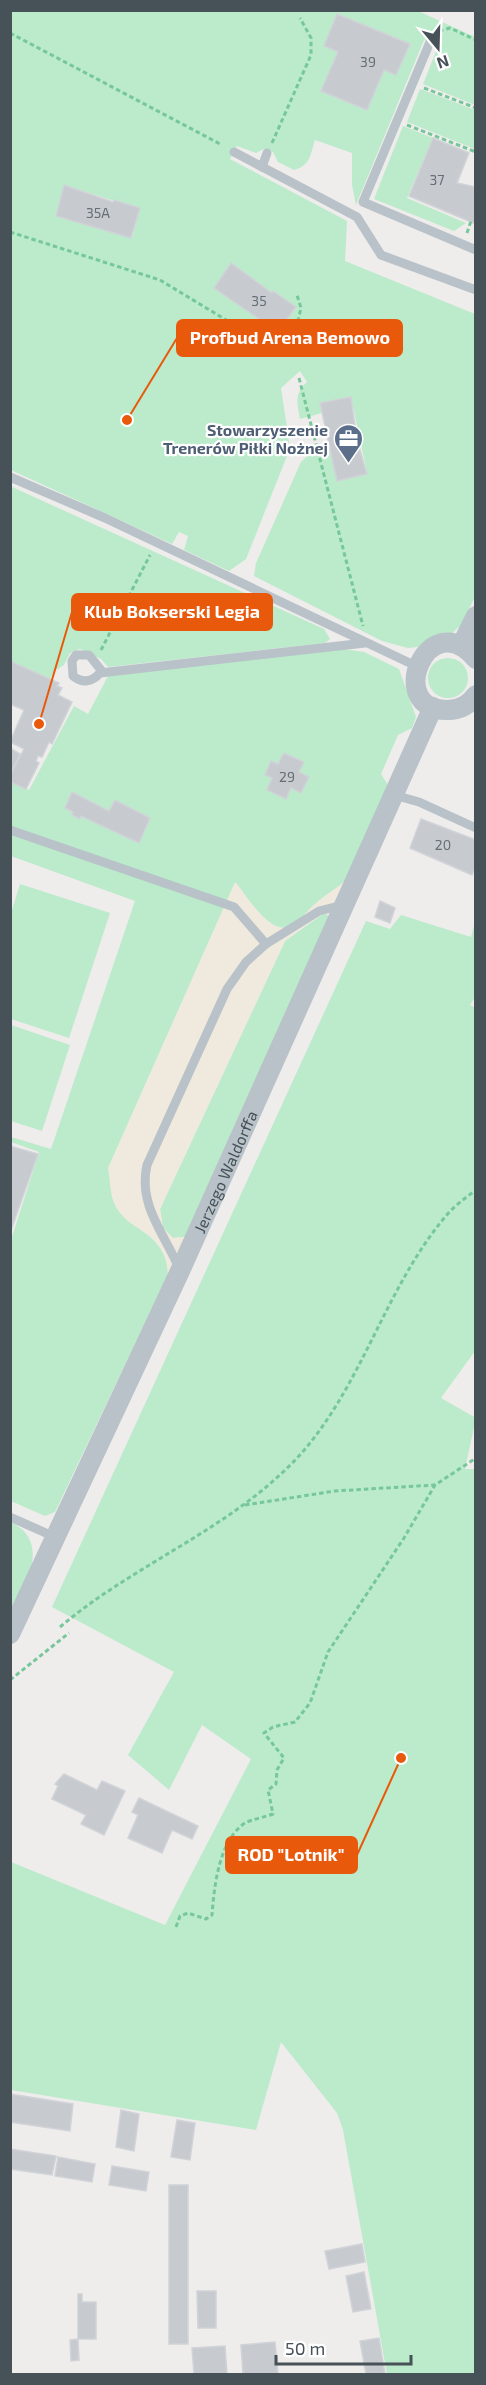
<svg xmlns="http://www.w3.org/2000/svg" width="486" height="2385" viewBox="0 0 486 2385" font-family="'Exo 2',sans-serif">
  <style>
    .green { fill: #bbebcb; fill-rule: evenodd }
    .sand { fill: #f0e9dd }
    .building { fill: #c7cacf; stroke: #d0d3d7; stroke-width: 1.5 }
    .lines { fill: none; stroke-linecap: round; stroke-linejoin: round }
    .path { stroke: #76c799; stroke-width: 3; stroke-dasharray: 4.5 3; stroke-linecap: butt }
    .lane { stroke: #b8c2c8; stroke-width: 9 }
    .street { stroke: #b8c2c8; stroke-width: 20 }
    .labels { text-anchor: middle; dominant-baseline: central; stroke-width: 4.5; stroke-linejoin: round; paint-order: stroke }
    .number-label { font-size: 14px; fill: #666f76 }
    .service-label { font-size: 16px; font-weight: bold; fill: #4e5e75; stroke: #fff; text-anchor: end }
    .street-label { font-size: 16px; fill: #465158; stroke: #fff }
    .leader { fill: none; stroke: #e8590c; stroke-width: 2 }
    .callout-dot { fill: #e8590c; stroke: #fff; stroke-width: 2 }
    .callout { fill: #e8590c; stroke: #e8590c; stroke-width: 2 }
    .callout-label { font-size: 18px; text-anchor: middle; font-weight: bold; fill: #fff }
  </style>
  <rect width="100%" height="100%" fill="#efecec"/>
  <g class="green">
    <path d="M11,11h407l57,26v68l-52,-21 16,-40 -15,-4 -68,165 -4,-20v-32l-37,-13c-5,15 -4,25 -21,30l-16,-8 -5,-10 -9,-3 -8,4 -19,-7 -7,13 117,62 -2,40 130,53 1,281 -15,30 -10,9 -34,13 -9,1 -26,-7 -128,-65 2,-13 45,-101 9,-9 20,-7 8,34 29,-7 -16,-76 -29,16 -22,6c-3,-16 -6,-25 7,-37l-7,-11 -19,17 8,53 -2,15 -41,103 -17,12 -45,-21 4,-14 -9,-4 -7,12 -161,-74zM338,14l72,30 -14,31 -12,-5 -17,40 -46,-19 17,-39 -14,-6zM64,185l76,24 -8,29 -76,-23zM231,263l41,30 2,-2 22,16 -18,25 -64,-44z"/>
    <polygon points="420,89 475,110 475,149 407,122"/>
    <polygon points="403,126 433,138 407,198 466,223 454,231 374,199"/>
    <polygon points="10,486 324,629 330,639 325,643 108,667 101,659 80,649 70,653 64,665 56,670 47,683 11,664"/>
    <path d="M344,649l20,3 35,17 17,48 -4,11 -14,7 -17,39 7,11 -41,94c-10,10 -22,16 -33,26 -7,6 -15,18 -24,22 -21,8 -43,-31 -54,-44l-100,343c18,13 31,23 32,48l-113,238 -10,4 -34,-15v-261l28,-88 -28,-10v-5l40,12 84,-248 -124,-45 -1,-75 19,9 45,-84 14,8 20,-38z"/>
    <circle cx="448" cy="678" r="20"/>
    <polygon points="20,884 110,913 69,1038 11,1019 11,913"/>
    <polygon points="324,913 329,916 185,1237 173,1238 163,1228 160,1209 285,941"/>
    <polygon points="401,915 471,937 475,922 475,997 470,1005 476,1008 475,1351 441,1398 476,1418 465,1469 476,1469 475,2374 387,2374 343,2130 337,2113 281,2042 256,2130 11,2090 11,1862 165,1925 251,1759 202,1725 169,1790 128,1755 174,1672 52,1607 366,921 390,929"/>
    <polygon points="11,1025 70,1045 42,1131 11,1121"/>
    <path d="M11,1522c41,21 14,62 0,91z"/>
  </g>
  <path class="sand" d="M347,879l-18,37 -5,-3 -39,28 -125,268 3,19 10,10 12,-1 -17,37c-1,-45 -38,-39 -53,-69 -5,-9 -5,-27 -7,-37l127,-286c12,14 34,53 55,45 8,-4 17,-16 24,-22 10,-10 23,-16 33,-26z"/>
  <g class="building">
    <polygon points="337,14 410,44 396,75 384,70 367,110 321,91 338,52 324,46"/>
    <polygon points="433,138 469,153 457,183 476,187 476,224 409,196"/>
    <polygon points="64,185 113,202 114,200 140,208 131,238 56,216"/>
    <polygon points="231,263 272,293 273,291 296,307 278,332 214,288"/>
    <polygon points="351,397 357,440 367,474 337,481 320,403"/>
    <polygon points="10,661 59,683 57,686 62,688 58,695 72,702 52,744 49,742 42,757 38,756 36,761 39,763 26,789 10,782 10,775 24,749 10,742 24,710 10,704"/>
    <polygon points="10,748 20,754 10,775"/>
    <polygon points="284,753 304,762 299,772 309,777 301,793 291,788 286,799 267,790 272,778 265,775 271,761 278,764"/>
    <polygon points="72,792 109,811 115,800 150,818 139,843 81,816 80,819 72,815 73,812 65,808"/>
    <polygon points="421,819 476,840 476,865 472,875 410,848"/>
    <polygon points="380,901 395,908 390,923 375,917"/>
    <polygon points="10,1146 38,1154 10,1233"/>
    <polygon points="64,1774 97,1790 102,1781 125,1791 104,1835 81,1824 86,1815 52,1799 58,1786 55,1784"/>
    <polygon points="139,1798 198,1826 192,1839 172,1830 162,1853 128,1838 138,1815 132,1812"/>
    <polygon points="10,2094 73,2104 70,2131 10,2122"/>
    <polygon points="121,2110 139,2114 134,2151 116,2147"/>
    <polygon points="177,2120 195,2123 190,2160 171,2157"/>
    <polygon points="10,2149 56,2156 52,2175 10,2169"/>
    <polygon points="58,2157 95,2164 92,2182 55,2176"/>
    <polygon points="112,2166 149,2172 146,2191 109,2185"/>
    <rect x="169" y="2185" width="19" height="159"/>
    <polygon points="362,2244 365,2262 329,2269 325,2251"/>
    <polygon points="364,2272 371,2309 353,2312 346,2276"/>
    <polygon points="197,2291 216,2291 216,2328 198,2328"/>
    <polygon points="78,2294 82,2294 82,2302 96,2302 96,2339 78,2339"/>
    <polygon points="379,2338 385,2374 366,2374 360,2341"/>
    <polygon points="78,2339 79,2360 71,2361 70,2340"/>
    <polygon points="275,2342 278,2374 243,2374 241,2345"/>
    <polygon points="225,2346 227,2374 194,2374 192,2348"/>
  </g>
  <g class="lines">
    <g class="path">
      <polyline points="439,31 450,28 476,40"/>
      <polyline points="10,33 222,145"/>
      <polyline points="424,88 476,108"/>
      <polyline points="407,125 476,152"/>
      <polyline points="272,143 311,55 311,38 300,18"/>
      <path d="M10,232l150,48 86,52c23,5 32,6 51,-7l4,-17 -4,-13"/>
      <polyline points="467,233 471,221"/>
      <polyline points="299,378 363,626"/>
      <polyline points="101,650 150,555"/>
      <polyline points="245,1505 335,1491 435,1485"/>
      <path d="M60,1627c74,-63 171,-98 238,-170 64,-70 86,-167 147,-240 8,-10 20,-19 31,-27"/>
      <polyline points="10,1680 69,1633"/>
      <path d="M176,1927l4,-11 8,-3 18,6 6,-4c2,-28 7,-75 33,-92 8,-4 20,-6 28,-9l-5,-24 8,-6 1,-14 7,-12 -20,-25 9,-6 22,-5 15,-19 18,-51 76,-114 31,-53 41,-27"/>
    </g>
    <g class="lane">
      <polyline points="430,42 363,202 476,250"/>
      <polyline points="234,152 357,217 381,255 476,290"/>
      <polyline points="262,167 267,153"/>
      <polyline points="10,477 105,518 416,666"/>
      <path d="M100,673l1,-3 -12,-15h-13l-4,6 1,15c10,8 19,6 27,-3l265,-30"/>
      <polyline points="394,795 419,802 476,828"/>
      <polyline points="10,830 234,907 266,944"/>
      <path d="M179,1268c-15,-35 -41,-63 -32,-103l80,-176 19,-27 20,-18 53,-33 24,-6"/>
      <polyline points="10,1517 57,1538"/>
    </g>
    <g class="street">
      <polyline points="461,646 476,616"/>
      <path d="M476,659c-48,-57 -93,52 -28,51 11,0 21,-5 28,-15"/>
      <path id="s1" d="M10,1634l170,-363 253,-564"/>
    </g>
  </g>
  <defs>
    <symbol id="office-pin" viewBox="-11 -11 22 30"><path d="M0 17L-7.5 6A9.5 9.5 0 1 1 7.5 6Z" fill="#5c6f8a" stroke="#fff"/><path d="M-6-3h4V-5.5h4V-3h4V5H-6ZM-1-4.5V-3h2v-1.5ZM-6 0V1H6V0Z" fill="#fff"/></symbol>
  </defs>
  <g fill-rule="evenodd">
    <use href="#office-pin" x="332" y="422" width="33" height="45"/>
  </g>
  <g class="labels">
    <g class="number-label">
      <text x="368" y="61">39</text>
      <text x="437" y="179">37</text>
      <text x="98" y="212">35A</text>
      <text x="259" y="300">35</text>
      <text x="287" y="776">29</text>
      <text x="443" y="844">20</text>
    </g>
    <g class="service-label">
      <text x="328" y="429">Stowarzyszenie<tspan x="328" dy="18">Trenerów Piłki Nożnej</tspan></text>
    </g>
    <g class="street-label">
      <text stroke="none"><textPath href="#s1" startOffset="510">Jerzego Waldorffa</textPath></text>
    </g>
  </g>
  <path class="leader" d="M127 420L177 338M39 724L72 612M401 1758L357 1855"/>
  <g class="callout-dot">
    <circle cx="127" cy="420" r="6"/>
    <circle cx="39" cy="724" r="6"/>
    <circle cx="401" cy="1758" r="6"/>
  </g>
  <g class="callout">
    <rect x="177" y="320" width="225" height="36" rx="6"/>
    <rect x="72" y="594" width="200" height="36" rx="6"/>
    <rect x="226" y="1837" width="131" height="36" rx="6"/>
  </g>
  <g class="callout-label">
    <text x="290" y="344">Profbud Arena Bemowo</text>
    <text x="172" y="618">Klub Bokserski Legia</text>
    <text x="291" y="1861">ROD "Lotnik"</text>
  </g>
  <rect width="486" height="2385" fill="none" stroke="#465158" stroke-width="24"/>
  <g transform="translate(438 48) rotate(161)" stroke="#ffffff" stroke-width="4.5" paint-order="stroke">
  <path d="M0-4.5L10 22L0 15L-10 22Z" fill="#465158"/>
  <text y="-9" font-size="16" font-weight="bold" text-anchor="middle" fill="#465158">N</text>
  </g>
  <path d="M276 2355v9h135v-9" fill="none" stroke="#465158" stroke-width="3"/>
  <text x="285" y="2355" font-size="18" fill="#465158" stroke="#ffffff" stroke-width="4.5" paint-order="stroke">50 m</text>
</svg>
